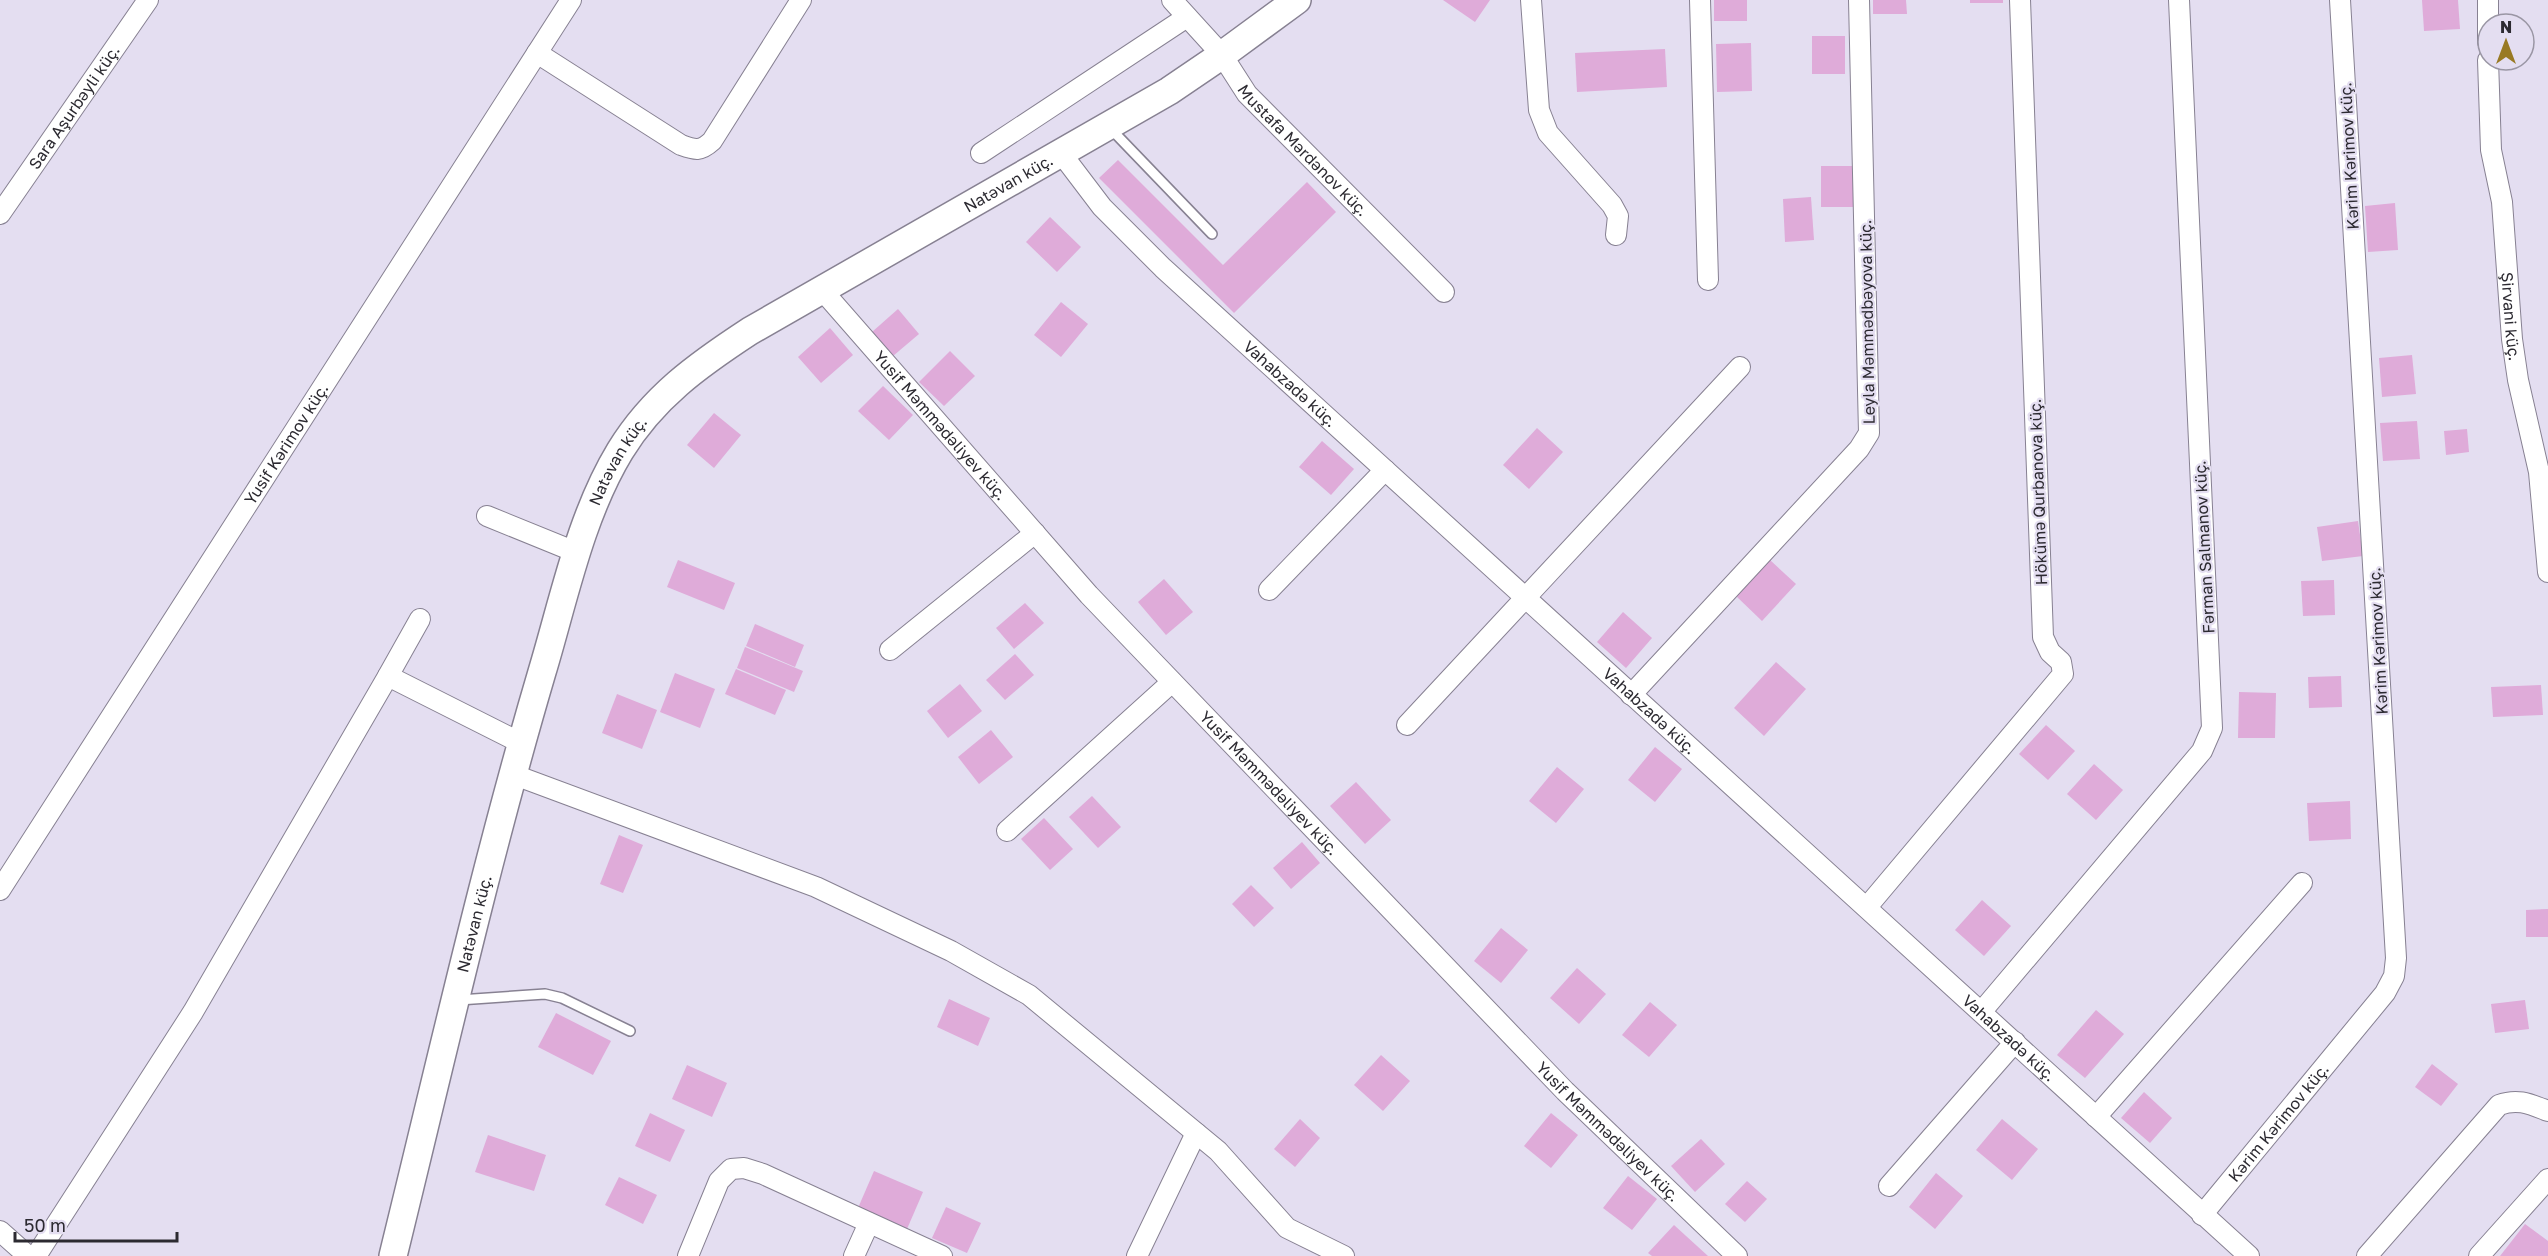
<svg xmlns="http://www.w3.org/2000/svg" width="2548" height="1256" viewBox="0 0 2548 1256" font-family="'Golos Text',sans-serif">
  <style>
    .building { fill: #dfabd9 }
    .lines { fill: none; stroke-linecap: round; stroke-linejoin: round }
    .lane-casing { stroke: #878192; stroke-width: 12 }
    .street-casing { stroke: #878192; stroke-width: 22 }
    .secondary-casing { stroke: #878192; stroke-width: 30 }
    .lane { stroke: #fff; stroke-width: 9 }
    .street { stroke: #fff; stroke-width: 20 }
    .secondary { stroke: #fff; stroke-width: 27 }
    .labels { text-anchor: middle; dominant-baseline: central; stroke-width: 4.5; stroke-linejoin: round; paint-order: stroke }
    .street-label { font-size: 16px; fill: #2c2a31; stroke: #e4def1 }
  </style>
  <rect width="100%" height="100%" fill="#e4def1"/>
  <g class="building">
    <polygon points="1443,0 1490,0 1475,22"/>
    <rect x="1714" y="0" width="33" height="21"/>
    <polygon points="1873,0 1906,0 1907,14 1873,14"/>
    <rect x="1970" y="0" width="33" height="3"/>
    <polygon points="2422,0 2458,0 2460,29 2424,31"/>
    <rect x="1812" y="36" width="33" height="38"/>
    <polygon points="1751,43 1752,91 1717,92 1716,44"/>
    <polygon points="1665,49 1667,87 1577,92 1575,53"/>
    <polygon points="1118,160 1223,265 1307,182 1336,212 1234,313 1099,178"/>
    <rect x="1821" y="166" width="32" height="41"/>
    <polygon points="1811,197 1814,240 1785,242 1783,199"/>
    <polygon points="2395,203 2398,250 2368,252 2365,206"/>
    <polygon points="1050,217 1081,247 1057,272 1026,242"/>
    <polygon points="1061,302 1088,324 1061,357 1034,335"/>
    <polygon points="898,309 919,334 893,356 872,332"/>
    <polygon points="830,328 853,355 821,383 798,357"/>
    <polygon points="950,351 975,376 944,406 919,382"/>
    <polygon points="2412,355 2416,394 2382,397 2379,358"/>
    <polygon points="883,386 913,415 889,440 858,411"/>
    <polygon points="714,413 741,435 714,468 687,445"/>
    <polygon points="2417,421 2420,459 2383,461 2380,423"/>
    <polygon points="1537,428 1563,452 1529,489 1503,465"/>
    <polygon points="2467,429 2469,452 2446,455 2444,431"/>
    <polygon points="1322,441 1354,469 1331,495 1299,467"/>
    <polygon points="2358,521 2363,556 2322,561 2317,527"/>
    <polygon points="678,560 735,583 724,610 667,587"/>
    <polygon points="1770,560 1796,584 1762,621 1736,596"/>
    <polygon points="1164,579 1193,612 1166,635 1138,602"/>
    <polygon points="2334,580 2335,615 2303,616 2301,581"/>
    <polygon points="1025,603 1044,623 1014,649 996,628"/>
    <polygon points="1623,612 1652,638 1626,668 1597,642"/>
    <polygon points="755,624 804,645 795,667 746,646"/>
    <polygon points="745,647 803,671 794,692 737,668"/>
    <polygon points="1015,654 1034,675 1005,700 986,680"/>
    <polygon points="1776,662 1806,689 1764,736 1734,708"/>
    <polygon points="736,669 786,690 775,715 725,694"/>
    <polygon points="675,673 715,689 700,728 660,712"/>
    <polygon points="2341,676 2342,707 2309,708 2308,677"/>
    <polygon points="960,684 982,711 948,738 927,711"/>
    <polygon points="2541,685 2543,715 2493,717 2491,687"/>
    <polygon points="2239,692 2276,693 2275,738 2238,738"/>
    <polygon points="617,694 657,710 642,749 602,733"/>
    <polygon points="2046,725 2075,751 2048,780 2019,754"/>
    <polygon points="991,730 1013,757 979,784 958,757"/>
    <polygon points="1655,747 1682,769 1655,802 1628,780"/>
    <polygon points="2094,764 2123,790 2096,820 2067,794"/>
    <polygon points="1557,767 1584,789 1556,823 1529,801"/>
    <polygon points="1356,782 1391,820 1365,844 1330,806"/>
    <polygon points="1092,796 1121,827 1098,848 1069,817"/>
    <polygon points="2350,801 2351,839 2309,841 2307,803"/>
    <polygon points="1044,818 1073,849 1050,870 1021,839"/>
    <polygon points="619,835 643,845 623,893 600,884"/>
    <polygon points="1302,842 1320,863 1291,889 1273,868"/>
    <polygon points="1251,885 1274,908 1254,927 1232,904"/>
    <polygon points="1982,900 2011,926 1984,956 1955,930"/>
    <polygon points="2548,909 2548,937 2526,937 2526,910"/>
    <polygon points="1501,928 1528,950 1501,983 1474,961"/>
    <polygon points="1577,968 1606,994 1579,1024 1550,998"/>
    <polygon points="949,999 990,1018 978,1046 937,1027"/>
    <polygon points="2525,1000 2529,1029 2495,1033 2491,1004"/>
    <polygon points="1650,1002 1677,1025 1649,1057 1622,1035"/>
    <polygon points="2096,1010 2124,1034 2085,1078 2057,1055"/>
    <polygon points="556,1013 611,1041 593,1075 538,1047"/>
    <polygon points="1381,1055 1410,1081 1383,1111 1354,1085"/>
    <polygon points="2432,1064 2458,1084 2441,1106 2415,1087"/>
    <polygon points="687,1065 727,1083 712,1117 672,1099"/>
    <polygon points="2144,1092 2172,1118 2150,1143 2121,1118"/>
    <polygon points="650,1113 685,1130 670,1162 635,1146"/>
    <polygon points="1551,1113 1578,1135 1551,1168 1524,1146"/>
    <polygon points="1300,1119 1320,1138 1295,1167 1274,1149"/>
    <polygon points="2002,1119 2038,1149 2012,1180 1976,1150"/>
    <polygon points="488,1135 546,1155 534,1191 475,1172"/>
    <polygon points="1701,1139 1725,1164 1695,1192 1671,1166"/>
    <polygon points="874,1171 923,1192 907,1229 858,1208"/>
    <polygon points="1936,1173 1963,1196 1935,1229 1909,1207"/>
    <polygon points="1628,1176 1657,1199 1632,1230 1603,1208"/>
    <polygon points="619,1177 657,1195 643,1224 605,1205"/>
    <polygon points="1747,1181 1767,1199 1745,1222 1725,1204"/>
    <polygon points="946,1207 981,1223 967,1253 932,1238"/>
    <polygon points="2525,1224 2548,1241 2548,1256 2500,1256"/>
    <polygon points="1674,1225 1708,1256 1652,1256 1648,1253"/>
  </g>
  <g class="lines">
    <defs>
      <g id="lane">
        <polyline points="1110,128 1212,234"/>
        <polyline points="459,1000 545,994 562,998 630,1031"/>
      </g>
      <g id="street">
        <path id="s1" d="M1172,0l50,55 25,39 197,198"/>
        <polyline points="1531,0 1539,110 1548,133 1612,205 1618,216 1616,235"/>
        <polyline points="1700,0 1708,280"/>
        <polyline points="2488,0 2488,42"/>
        <path d="M537,53l144,92c14,5 19,7 31,-4l89,-141"/>
        <path id="s2" d="M2488,60l3,90 11,52 10,137 6,41 21,92 9,100"/>
        <polyline points="981,153 1187,17"/>
        <path id="s3" d="M1061,153l41,54 61,61 1086,988"/>
        <path id="s4" d="M0,214l148,-214"/>
        <path id="s5" d="M822,290l267,305 476,496 172,165"/>
        <polyline points="487,516 578,553"/>
        <polyline points="1269,590 1385,470"/>
        <polyline points="890,650 1035,533"/>
        <polyline points="388,676 420,619"/>
        <polyline points="1631,695 1859,449 1869,433 1859,0"/>
        <polyline points="1407,725 1740,367"/>
        <polyline points="512,774 816,887 951,951 1029,995 1218,1151 1287,1228 1344,1256"/>
        <polyline points="1007,831 1172,682"/>
        <path id="s6" d="M0,890l571,-890"/>
        <polyline points="1867,907 2063,674 2061,662 2050,652 2043,637 2020,0"/>
        <polyline points="1982,1011 2202,751 2212,728 2179,0"/>
        <polyline points="2096,1117 2302,883"/>
        <polyline points="1889,1186 2015,1042"/>
        <path id="s7" d="M2202,1215l183,-222 9,-17 2,-18 -56,-958"/>
        <polyline points="0,1231 28,1256"/>
        <polyline points="36,1256 193,1012 388,676 521,743"/>
        <polyline points="688,1256 719,1181 731,1169 744,1168 763,1174 942,1256"/>
        <polyline points="854,1256 869,1223"/>
        <polyline points="1137,1256 1196,1133"/>
        <path d="M2367,1256l132,-151c19,-7 31,-1 49,6"/>
        <polyline points="2479,1256 2548,1179"/>
      </g>
      <g id="secondary">
        <path id="s8" d="M393,1256c48,-195 92,-391 149,-584 22,-73 38,-155 78,-221 33,-54 78,-86 130,-120l419,-240 53,-36 75,-55"/>
      </g>
    </defs>
    <use href="#lane" class="lane-casing"/>
    <use href="#street" class="street-casing"/>
    <use href="#secondary" class="secondary-casing"/>
    <use href="#lane" class="lane"/>
    <use href="#street" class="street"/>
    <use href="#secondary" class="secondary"/>
  </g>
  <g class="labels">
    <g class="street-label">
      <text stroke="none"><textPath href="#s4" startOffset="130">Sara Aşurbəyli küç.</textPath></text>
      <text stroke="none"><textPath href="#s1" startOffset="200">Mustafa Mərdənov küç.</textPath></text>
      <text transform="translate(2349 156) rotate(-93)">Kərim Kərimov küç.</text>
      <text stroke="none"><textPath href="#s8" startOffset="1314">Natəvan küç.</textPath></text>
      <text stroke="none"><textPath href="#s2" startOffset="258">Şirvani küç.</textPath></text>
      <text transform="translate(1867 322) rotate(-91)">Leyla Məmmədbəyova küç.</text>
      <text stroke="none"><textPath href="#s3" startOffset="326">Vahabzadə küç.</textPath></text>
      <text stroke="none"><textPath href="#s5" startOffset="180">Yusif Məmmədəliyev küç.</textPath></text>
      <text stroke="none"><textPath href="#s6" startOffset="530">Yusif Kərimov küç.</textPath></text>
      <text stroke="none"><textPath href="#s8" startOffset="828">Natəvan küç.</textPath></text>
      <text transform="translate(2038 492) rotate(-92)">Hökümə Qurbanova küç.</text>
      <text transform="translate(2204 547) rotate(-93)">Fərman Salmanov küç.</text>
      <text transform="translate(2378 641) rotate(-93)">Kərim Kərimov küç.</text>
      <text stroke="none"><textPath href="#s3" startOffset="812">Vahabzadə küç.</textPath></text>
      <text stroke="none"><textPath href="#s5" startOffset="666">Yusif Məmmədəliyev küç.</textPath></text>
      <text stroke="none"><textPath href="#s8" startOffset="342">Natəvan küç.</textPath></text>
      <text stroke="none"><textPath href="#s3" startOffset="1298">Vahabzadə küç.</textPath></text>
      <text stroke="none"><textPath href="#s7" startOffset="120">Kərim Kərimov küç.</textPath></text>
      <text stroke="none"><textPath href="#s5" startOffset="1152">Yusif Məmmədəliyev küç.</textPath></text>
    </g>
  </g>
  <g transform="translate(2506 42)"><circle r="28" fill="#e4def1" stroke="#9a96a4" stroke-width="1.5"/>
  <path d="M0-4.5L10 22L0 15L-10 22Z" fill="#997a23"/>
  <text y="-9" font-size="16" font-weight="bold" text-anchor="middle" fill="#2c2a31">N</text>
  </g>
  <path d="M15 1232v9h162v-9" fill="none" stroke="#2c2a31" stroke-width="3"/>
  <text x="24" y="1232" font-size="18" fill="#2c2a31" stroke="#e4def1" stroke-width="4.5" paint-order="stroke">50 m</text>
</svg>
